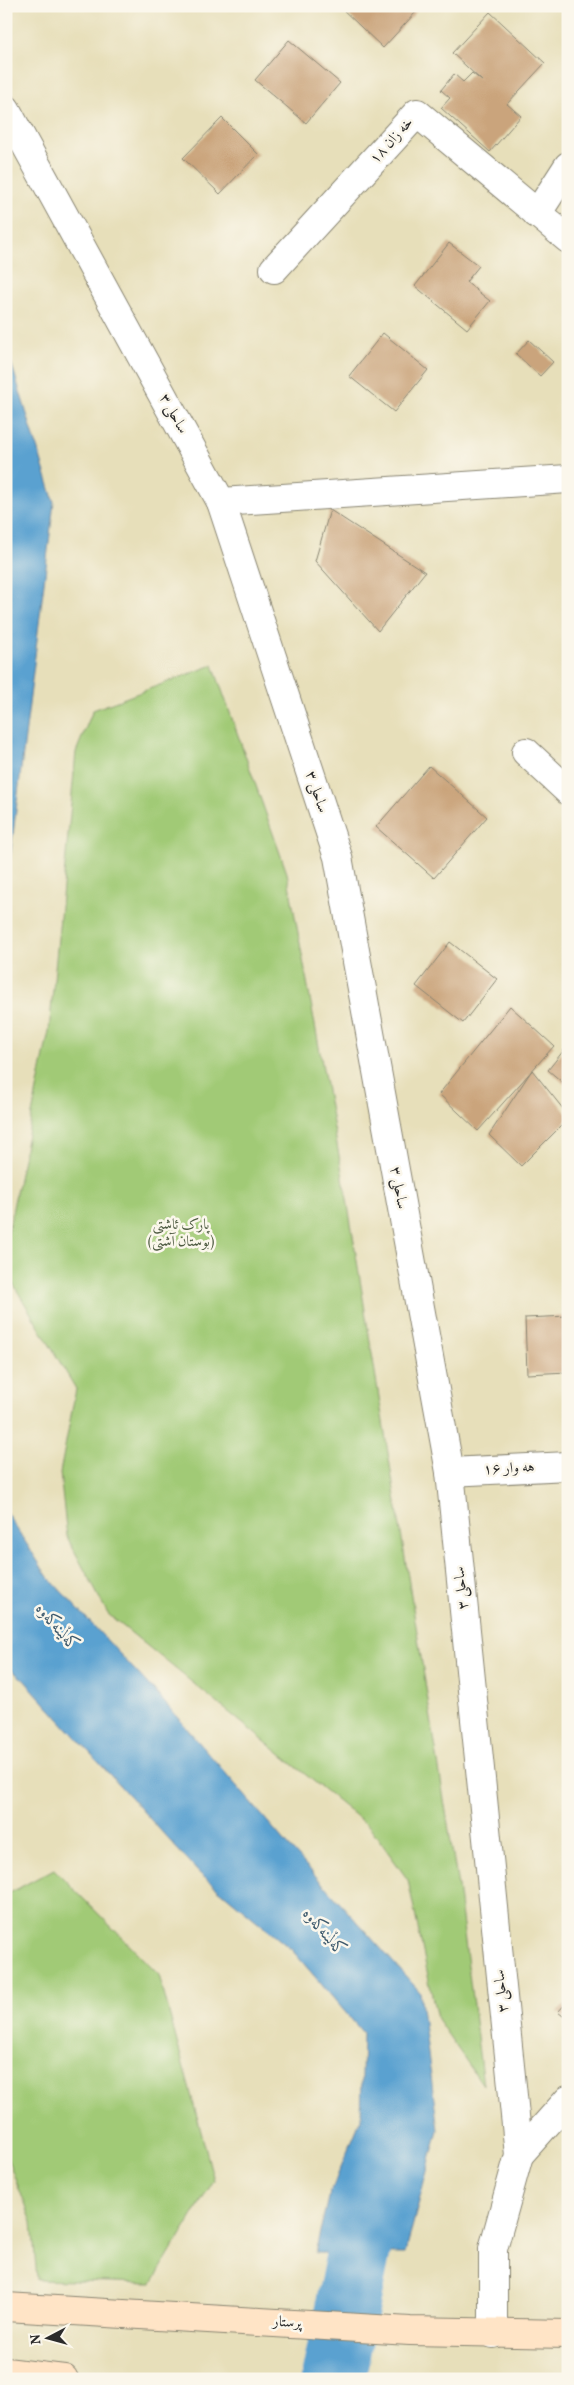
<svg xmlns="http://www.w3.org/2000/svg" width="574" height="2385" viewBox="0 0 574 2385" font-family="Vollkorn,Amiri,serif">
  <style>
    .green { fill: #a1ca76; stroke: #667a50 }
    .water { fill: #5aa1d0; stroke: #42667e }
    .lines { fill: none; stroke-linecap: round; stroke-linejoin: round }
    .river { stroke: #5aa1d0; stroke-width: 64 }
    .building { fill: #caa47b }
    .minor-casing { stroke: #898572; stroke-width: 30 }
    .secondary-casing { stroke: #898572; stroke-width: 30 }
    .minor { stroke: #fff; stroke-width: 28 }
    .secondary { stroke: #ffe4c6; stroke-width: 28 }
    .labels { text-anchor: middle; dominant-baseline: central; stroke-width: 5; stroke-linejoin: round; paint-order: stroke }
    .street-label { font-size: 15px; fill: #2b2b2b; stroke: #fbf7ec }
    .park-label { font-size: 15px; fill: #4e5b42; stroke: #fbf7ec }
    .water-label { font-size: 16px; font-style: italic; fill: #3e5a6d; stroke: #fbf7ec }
  </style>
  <rect width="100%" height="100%" fill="#fbf7ec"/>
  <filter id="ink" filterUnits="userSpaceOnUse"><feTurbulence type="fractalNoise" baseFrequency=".02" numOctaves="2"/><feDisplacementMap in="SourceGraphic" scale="10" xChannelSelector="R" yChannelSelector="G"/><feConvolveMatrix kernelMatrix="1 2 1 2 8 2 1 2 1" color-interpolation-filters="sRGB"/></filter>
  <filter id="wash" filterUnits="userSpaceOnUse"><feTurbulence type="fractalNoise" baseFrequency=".0096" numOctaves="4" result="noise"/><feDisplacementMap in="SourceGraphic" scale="20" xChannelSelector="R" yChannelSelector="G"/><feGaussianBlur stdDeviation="1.12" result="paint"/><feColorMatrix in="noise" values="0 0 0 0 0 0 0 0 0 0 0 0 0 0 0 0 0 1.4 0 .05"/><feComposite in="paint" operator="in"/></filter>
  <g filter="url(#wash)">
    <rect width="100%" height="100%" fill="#e7dfba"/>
    <g class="green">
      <polygon points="213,665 287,873 347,1199 458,1886 483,2085 437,2019 408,1880 370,1827 108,1614 67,1537 60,1473 76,1389 6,1272 6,1242 49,1031 76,752 93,710"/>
      <polygon points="54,1869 159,1975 214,2180 152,2283 37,2280 32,2222 6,2155 6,1895"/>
    </g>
    <g class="water">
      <polygon points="6,346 54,502 6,891"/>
      <polygon points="6,1512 48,1577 158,1695 286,1843 420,1992 438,2130 405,2254 315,2253 328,2198 361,2119 363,2033 292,1950 199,1873 23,1679 6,1666"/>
    </g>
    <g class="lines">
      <polyline class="river" points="333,2379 375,2169"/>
    </g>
    <g id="blocks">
      <g class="building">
        <polygon points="339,6 410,6 416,12 383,48"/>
        <polygon points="490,12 545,63 507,104 521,116 490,152 441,108 450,98 441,90 454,74 463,82 472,73 482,81 452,53"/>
        <polygon points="289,40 340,83 306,123 255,80"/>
        <polygon points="222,118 258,154 220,194 183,158"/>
        <polygon points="449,243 479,266 466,282 490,301 467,329 415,286"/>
        <polygon points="383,333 428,370 394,412 349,376"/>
        <polygon points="529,340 553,362 540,376 516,354"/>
        <polygon points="330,510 425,572 378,631 315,561"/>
        <polygon points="429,766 487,817 434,878 376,827"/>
        <polygon points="450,942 497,979 463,1023 416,986"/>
        <polygon points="510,1006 554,1046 478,1131 439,1094"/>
        <polygon points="568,1045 568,1087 548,1070"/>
        <polygon points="532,1070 568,1115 568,1119 521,1166 489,1135"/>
        <polygon points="568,1316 568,1372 527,1374 525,1318"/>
        <polygon points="568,2001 568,2020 558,2012"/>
      </g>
    </g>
  </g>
  <g filter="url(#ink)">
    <use href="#blocks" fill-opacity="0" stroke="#898572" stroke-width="1"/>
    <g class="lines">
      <defs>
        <g id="minor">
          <polyline points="6,109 221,502 338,857 450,1472 519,2155 493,2249 493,2334"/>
          <polyline points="537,214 568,166"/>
          <polyline points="274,269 417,113 568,239"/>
          <polyline points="221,502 568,479"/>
          <polyline points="526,752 568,791"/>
          <polyline points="450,1472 568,1466"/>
          <polyline points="519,2155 568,2100"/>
        </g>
        <g id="secondary">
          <polyline points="6,2307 410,2331 568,2334"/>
          <polyline points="6,2372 64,2379"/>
        </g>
      </defs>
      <use href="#minor" class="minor-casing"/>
      <use href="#secondary" class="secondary-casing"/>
      <use href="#minor" class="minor"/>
      <use href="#secondary" class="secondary"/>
    </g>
  </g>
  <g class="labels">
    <g class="street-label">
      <text transform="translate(392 141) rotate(-48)">خه زان ۱۸</text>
      <text transform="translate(173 414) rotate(61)">ساحلی ۳</text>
      <text transform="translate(316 792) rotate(72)">ساحلی ۳</text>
      <text transform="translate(398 1188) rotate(80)">ساحلی ۳</text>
      <text transform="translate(509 1469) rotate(-3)">هه وار ۱۶</text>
      <text transform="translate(462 1588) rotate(-96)">ساحلی ۳</text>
      <text transform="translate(502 1991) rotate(-96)">ساحلی ۳</text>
      <text transform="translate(287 2323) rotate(4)">پرستار</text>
    </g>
    <g class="park-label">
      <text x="181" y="1225">پارک ئاشتی<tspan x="181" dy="17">(بوستان آشتی)</tspan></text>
    </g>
    <g class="water-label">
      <text transform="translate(57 1628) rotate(49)">کەڵینەکەوە</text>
      <text transform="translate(324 1933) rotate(49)">کەڵینەکەوە</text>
    </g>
  </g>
  <rect width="574" height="2385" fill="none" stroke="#fbf7ec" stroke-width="25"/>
  <g transform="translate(48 2338) rotate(264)" stroke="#fbf7ec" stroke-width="4" paint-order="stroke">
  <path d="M0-4L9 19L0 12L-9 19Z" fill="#2b2b2b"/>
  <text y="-8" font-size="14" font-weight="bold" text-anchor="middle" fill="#2b2b2b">N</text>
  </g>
</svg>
